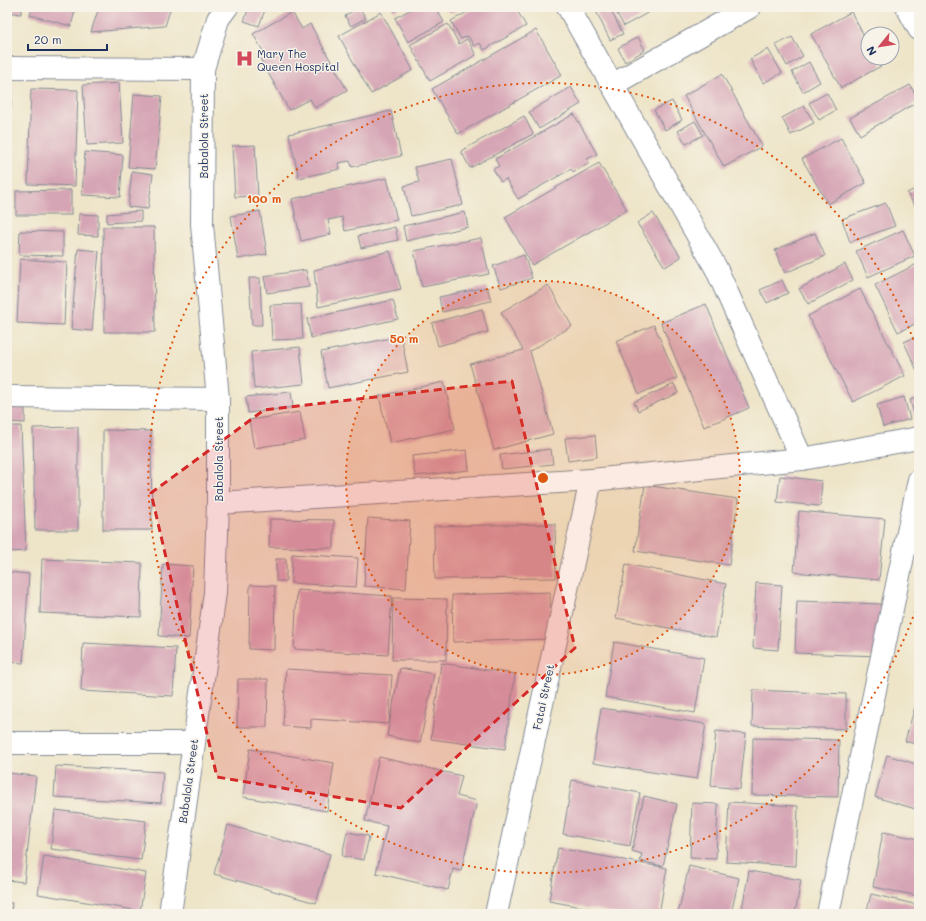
<svg xmlns="http://www.w3.org/2000/svg" width="926" height="921" viewBox="0 0 926 921" font-family="Mali,sans-serif">
  <style>
    .building { fill: #d6a5b5 }
    .lines { fill: none; stroke-linecap: round; stroke-linejoin: round }
    .minor-casing { stroke: #848a94; stroke-width: 24 }
    .minor { stroke: #fff; stroke-width: 22 }
    .marked { fill: #d62828; fill-opacity: 0.2; stroke: #d62828; stroke-width: 3; stroke-dasharray: 8 5; stroke-linejoin: round }
    .ring { fill: none; stroke: #de5710; stroke-width: 2; stroke-dasharray: 2 4 }
    .labels { text-anchor: middle; dominant-baseline: central; stroke-width: 3; stroke-linejoin: round; paint-order: stroke }
    .poi-label { font-size: 11px; fill: #1b2f5e; stroke: #f7f3e8; text-anchor: start }
    .street-label { font-size: 11px; fill: #1b2f5e; stroke: #f7f3e8 }
    .centre { fill: #de5710; stroke: #f7f3e8; stroke-width: 2 }
    .ring-label { font-size: 12px; text-anchor: middle; font-weight: bold; fill: #de5710; stroke: #f7f3e8; stroke-width: 3; stroke-linejoin: round; paint-order: stroke }
  </style>
  <rect width="100%" height="100%" fill="#f7f3e8"/>
  <filter id="ink" filterUnits="userSpaceOnUse"><feTurbulence type="fractalNoise" baseFrequency=".025" numOctaves="2"/><feDisplacementMap in="SourceGraphic" scale="8" xChannelSelector="R" yChannelSelector="G"/><feConvolveMatrix kernelMatrix="1 2 1 2 8 2 1 2 1" color-interpolation-filters="sRGB"/></filter>
  <filter id="wash" filterUnits="userSpaceOnUse"><feTurbulence type="fractalNoise" baseFrequency=".012" numOctaves="4" result="noise"/><feDisplacementMap in="SourceGraphic" scale="16" xChannelSelector="R" yChannelSelector="G"/><feGaussianBlur stdDeviation="0.9" result="paint"/><feColorMatrix in="noise" values="0 0 0 0 0 0 0 0 0 0 0 0 0 0 0 0 0 1.4 0 .05"/><feComposite in="paint" operator="in"/></filter>
  <g filter="url(#wash)">
    <rect width="100%" height="100%" fill="#eee5c9"/>
    <g id="blocks">
      <g class="building">
        <polygon points="7,7 22,7 21,14 7,12"/>
        <polygon points="32,7 76,7 71,26 30,15"/>
        <polygon points="99,7 171,7 165,26 91,32"/>
        <polygon points="249,7 266,7 259,26 244,21"/>
        <polygon points="359,7 366,18 351,26 345,16"/>
        <polygon points="392,7 400,7 394,11"/>
        <polygon points="415,7 435,7 444,22 408,42 395,18"/>
        <polygon points="448,7 461,7 451,13"/>
        <polygon points="476,7 515,7 526,26 484,50 480,43 474,46 468,36 461,39 451,21"/>
        <polygon points="594,7 609,7 623,34 610,40"/>
        <polygon points="613,7 649,7 651,11 624,26"/>
        <polygon points="292,12 302,29 310,24 347,90 315,108 310,99 289,110 258,55 263,51 253,34"/>
        <polygon points="381,12 413,70 371,94 339,36"/>
        <polygon points="851,12 868,43 868,58 877,58 881,66 841,88 811,34"/>
        <polygon points="448,24 459,44 467,39 476,55 430,81 410,45"/>
        <polygon points="536,30 562,75 458,134 432,89"/>
        <polygon points="638,37 645,50 625,62 618,48"/>
        <polygon points="792,37 803,56 787,66 776,45"/>
        <polygon points="768,49 782,73 763,83 750,59"/>
        <polygon points="809,62 820,82 803,92 792,72"/>
        <polygon points="722,74 762,146 724,167 684,96"/>
        <polygon points="119,83 123,143 87,145 83,85"/>
        <polygon points="910,85 919,101 860,135 850,118"/>
        <polygon points="571,87 581,104 539,129 529,112"/>
        <polygon points="31,89 78,90 75,186 28,184"/>
        <polygon points="7,90 12,90 8,146 7,146"/>
        <polygon points="827,93 836,110 819,120 809,103"/>
        <polygon points="134,94 162,96 155,169 128,167"/>
        <polygon points="672,101 682,120 665,130 654,110"/>
        <polygon points="804,106 814,123 791,135 782,118"/>
        <polygon points="391,111 401,156 352,167 350,161 338,163 340,169 299,178 289,134"/>
        <polygon points="574,114 597,154 587,159 589,163 573,172 571,169 518,199 506,179 501,182 493,169 499,166 495,159"/>
        <polygon points="524,116 533,134 470,168 461,151"/>
        <polygon points="695,121 703,135 686,144 678,131"/>
        <polygon points="841,138 866,183 828,204 802,159"/>
        <polygon points="255,145 258,196 235,197 232,146"/>
        <polygon points="85,152 123,155 120,197 82,195"/>
        <polygon points="452,159 463,205 411,216 404,186 419,182 415,167"/>
        <polygon points="599,163 627,210 532,265 505,217"/>
        <polygon points="132,171 153,174 148,209 128,207"/>
        <polygon points="387,178 397,220 345,231 342,217 328,220 331,234 301,241 292,199"/>
        <polygon points="919,187 919,213 907,193"/>
        <polygon points="71,190 71,215 16,215 16,191"/>
        <polygon points="886,203 895,226 850,242 842,219"/>
        <polygon points="141,211 141,221 107,223 107,214"/>
        <polygon points="260,211 267,254 238,259 231,216"/>
        <polygon points="465,212 468,227 406,241 403,226"/>
        <polygon points="653,213 681,257 665,267 637,223"/>
        <polygon points="79,214 98,215 98,236 78,235"/>
        <polygon points="103,227 154,227 155,332 104,332"/>
        <polygon points="395,227 398,240 361,248 358,236"/>
        <polygon points="903,230 915,256 868,277 856,251"/>
        <polygon points="20,231 63,232 63,256 19,255"/>
        <polygon points="815,233 825,256 785,273 775,250"/>
        <polygon points="481,238 489,274 422,287 414,251"/>
        <polygon points="78,249 99,251 92,331 71,329"/>
        <polygon points="390,251 401,289 318,307 314,270"/>
        <polygon points="524,255 532,278 501,288 493,266"/>
        <polygon points="20,259 67,262 64,325 17,323"/>
        <polygon points="919,263 919,322 898,332 875,285"/>
        <polygon points="845,264 853,280 808,304 799,289"/>
        <polygon points="306,270 309,287 267,293 264,276"/>
        <polygon points="249,278 260,278 262,325 252,325"/>
        <polygon points="782,280 788,293 767,303 760,290"/>
        <polygon points="548,285 572,326 530,351 553,434 494,450 470,364 523,350 501,312"/>
        <polygon points="487,287 491,301 442,312 439,297"/>
        <polygon points="860,289 905,376 853,402 808,316"/>
        <polygon points="393,300 398,319 311,338 307,319"/>
        <polygon points="301,304 303,339 272,340 270,305"/>
        <polygon points="706,304 749,408 704,427 661,323"/>
        <polygon points="482,309 488,332 438,346 432,323"/>
        <polygon points="654,325 677,378 639,394 616,341"/>
        <polygon points="919,335 919,375 904,342"/>
        <polygon points="401,336 408,372 328,388 321,352"/>
        <polygon points="300,347 304,384 254,389 251,352"/>
        <polygon points="444,382 455,429 390,443 379,396"/>
        <polygon points="674,384 678,393 638,411 634,402"/>
        <polygon points="291,392 293,407 248,413 246,397"/>
        <polygon points="904,397 910,419 883,427 877,405"/>
        <polygon points="919,397 919,420 916,421 910,400"/>
        <polygon points="7,404 25,405 25,423 7,422"/>
        <polygon points="300,412 305,440 254,448 249,420"/>
        <polygon points="7,426 21,426 26,551 7,552"/>
        <polygon points="78,427 78,530 35,530 33,428"/>
        <polygon points="103,430 151,431 152,530 103,530"/>
        <polygon points="595,435 597,457 568,461 565,438"/>
        <polygon points="551,449 553,464 502,469 500,455"/>
        <polygon points="467,450 469,470 415,476 412,456"/>
        <polygon points="780,476 822,481 820,506 777,502"/>
        <polygon points="645,485 738,499 729,565 635,551"/>
        <polygon points="799,511 885,519 879,580 794,572"/>
        <polygon points="368,518 410,521 406,589 364,586"/>
        <polygon points="270,519 334,520 334,548 269,547"/>
        <polygon points="555,524 556,578 435,579 434,526"/>
        <polygon points="292,554 358,558 356,587 291,583"/>
        <polygon points="42,559 142,563 141,617 40,613"/>
        <rect x="276" y="559" width="10" height="22"/>
        <polygon points="163,564 193,566 189,638 159,636"/>
        <polygon points="626,564 726,584 716,637 616,618"/>
        <polygon points="7,572 29,574 23,663 7,662"/>
        <polygon points="756,583 782,585 778,650 753,648"/>
        <polygon points="250,585 275,586 274,650 249,649"/>
        <polygon points="297,590 392,596 388,655 294,649"/>
        <polygon points="550,592 551,639 453,642 452,595"/>
        <polygon points="393,598 447,599 446,660 392,660"/>
        <polygon points="797,601 881,604 879,656 795,653"/>
        <polygon points="614,642 704,658 695,713 605,697"/>
        <polygon points="83,643 176,648 173,696 81,691"/>
        <polygon points="441,663 515,674 505,749 431,739"/>
        <polygon points="400,668 434,674 420,743 387,736"/>
        <polygon points="286,669 392,675 389,724 311,719 311,728 283,726"/>
        <polygon points="238,679 268,679 267,727 237,727"/>
        <polygon points="753,690 846,694 846,729 752,726"/>
        <polygon points="919,693 919,745 905,741"/>
        <polygon points="601,708 706,724 697,779 593,763"/>
        <polygon points="716,731 746,734 740,789 711,786"/>
        <polygon points="753,738 839,740 838,797 752,795"/>
        <polygon points="250,749 334,763 327,811 243,797"/>
        <polygon points="887,755 919,765 919,810 875,797"/>
        <polygon points="379,757 462,776 457,796 477,801 461,871 453,869 448,890 376,873 387,826 365,821"/>
        <polygon points="56,766 163,772 161,803 54,797"/>
        <polygon points="7,773 36,776 24,882 7,880"/>
        <polygon points="572,780 640,793 630,846 563,834"/>
        <polygon points="644,796 677,804 663,866 640,861 642,854 632,851"/>
        <polygon points="729,802 798,806 796,866 726,862"/>
        <polygon points="692,803 718,804 716,859 690,858"/>
        <polygon points="55,810 146,821 141,860 51,849"/>
        <polygon points="228,825 330,854 316,903 214,874"/>
        <polygon points="347,832 369,836 364,860 342,856"/>
        <polygon points="883,832 919,839 919,896 873,887"/>
        <polygon points="558,848 667,868 659,914 620,914 549,901"/>
        <polygon points="44,856 146,873 140,911 38,894"/>
        <polygon points="689,866 739,878 731,914 678,914"/>
        <polygon points="749,871 801,880 795,914 741,914"/>
        <polygon points="871,894 918,905 916,914 866,914"/>
        <polygon points="7,903 12,903 11,914 7,914"/>
        <polygon points="109,912 126,913 126,914 109,914"/>
      </g>
    </g>
  </g>
  <g filter="url(#ink)">
    <use href="#blocks" fill-opacity="0" stroke="#848a94" stroke-width="1"/>
    <g class="lines">
      <defs>
        <g id="minor">
          <polyline points="568,7 716,268 802,459"/>
          <polyline points="907,7 919,29"/>
          <polyline points="7,68 203,69"/>
          <polyline points="612,85 750,7"/>
          <polyline points="7,397 218,399"/>
          <polyline points="218,503 591,480 802,459 919,438"/>
          <polyline points="7,743 193,743"/>
          <polyline points="170,914 215,593 218,503 218,399 202,224 203,69 218,19 227,7"/>
          <polyline points="496,914 591,480"/>
          <polyline points="828,914 919,480"/>
        </g>
      </defs>
      <use href="#minor" class="minor-casing"/>
      <use href="#minor" class="minor"/>
    </g>
  </g>
  <path class="marked" d="M512,381l63,267 -174,160 -184,-31 -66,-284 113,-83z"/>
  <circle cx="543" cy="478" r="197" fill="#de5710" fill-opacity=".12"/>
  <g class="ring">
    <circle cx="543" cy="478" r="197"/>
    <path d="M919 600A395 395 0 1 1 919 356"/>
  </g>
  <defs>
    <symbol id="hospital-bare" viewBox="-9 -9 18 18"><path d="M-5-5h3v3.5h4V-5h3V5h-3V1.5h-4V5h-3Z" fill="#d1495b" stroke="#f7f3e8" stroke-width="2.5" paint-order="stroke"/></symbol>
  </defs>
  <g fill-rule="evenodd">
    <use href="#hospital-bare" x="232" y="46" width="25" height="25"/>
  </g>
  <g class="labels">
    <g class="poi-label">
      <text x="257" y="53">Mary The<tspan x="257" dy="13">Queen Hospital</tspan></text>
    </g>
    <g class="street-label">
      <text transform="translate(203 136) rotate(-90)">Babalola Street</text>
      <text transform="translate(218 459) rotate(-90)">Babalola Street</text>
      <text transform="translate(543 697) rotate(-78)">Fatai Street</text>
      <text transform="translate(188 781) rotate(-82)">Babalola Street</text>
    </g>
  </g>
  <circle cx="543" cy="478" r="6" class="centre"/>
  <g class="ring-label">
    <text x="264" y="203">100 m</text>
    <text x="404" y="343">50 m</text>
  </g>
  <rect width="926" height="921" fill="none" stroke="#f7f3e8" stroke-width="24"/>
  <g transform="translate(880 46) rotate(240)"><circle r="19" fill="#f7f3e8" stroke="#9fa5b1"/>
  <path d="M0-3L7 15L0 10L-7 15Z" fill="#d1495b"/>
  <text y="-6" font-size="11" font-weight="bold" text-anchor="middle" fill="#1b2f5e">N</text>
  </g>
  <path d="M28 44v6h79v-6" fill="none" stroke="#1b2f5e" stroke-width="2"/>
  <text x="34" y="44" font-size="12" fill="#1b2f5e" stroke="#f7f3e8" stroke-width="3" paint-order="stroke">20 m</text>
</svg>
